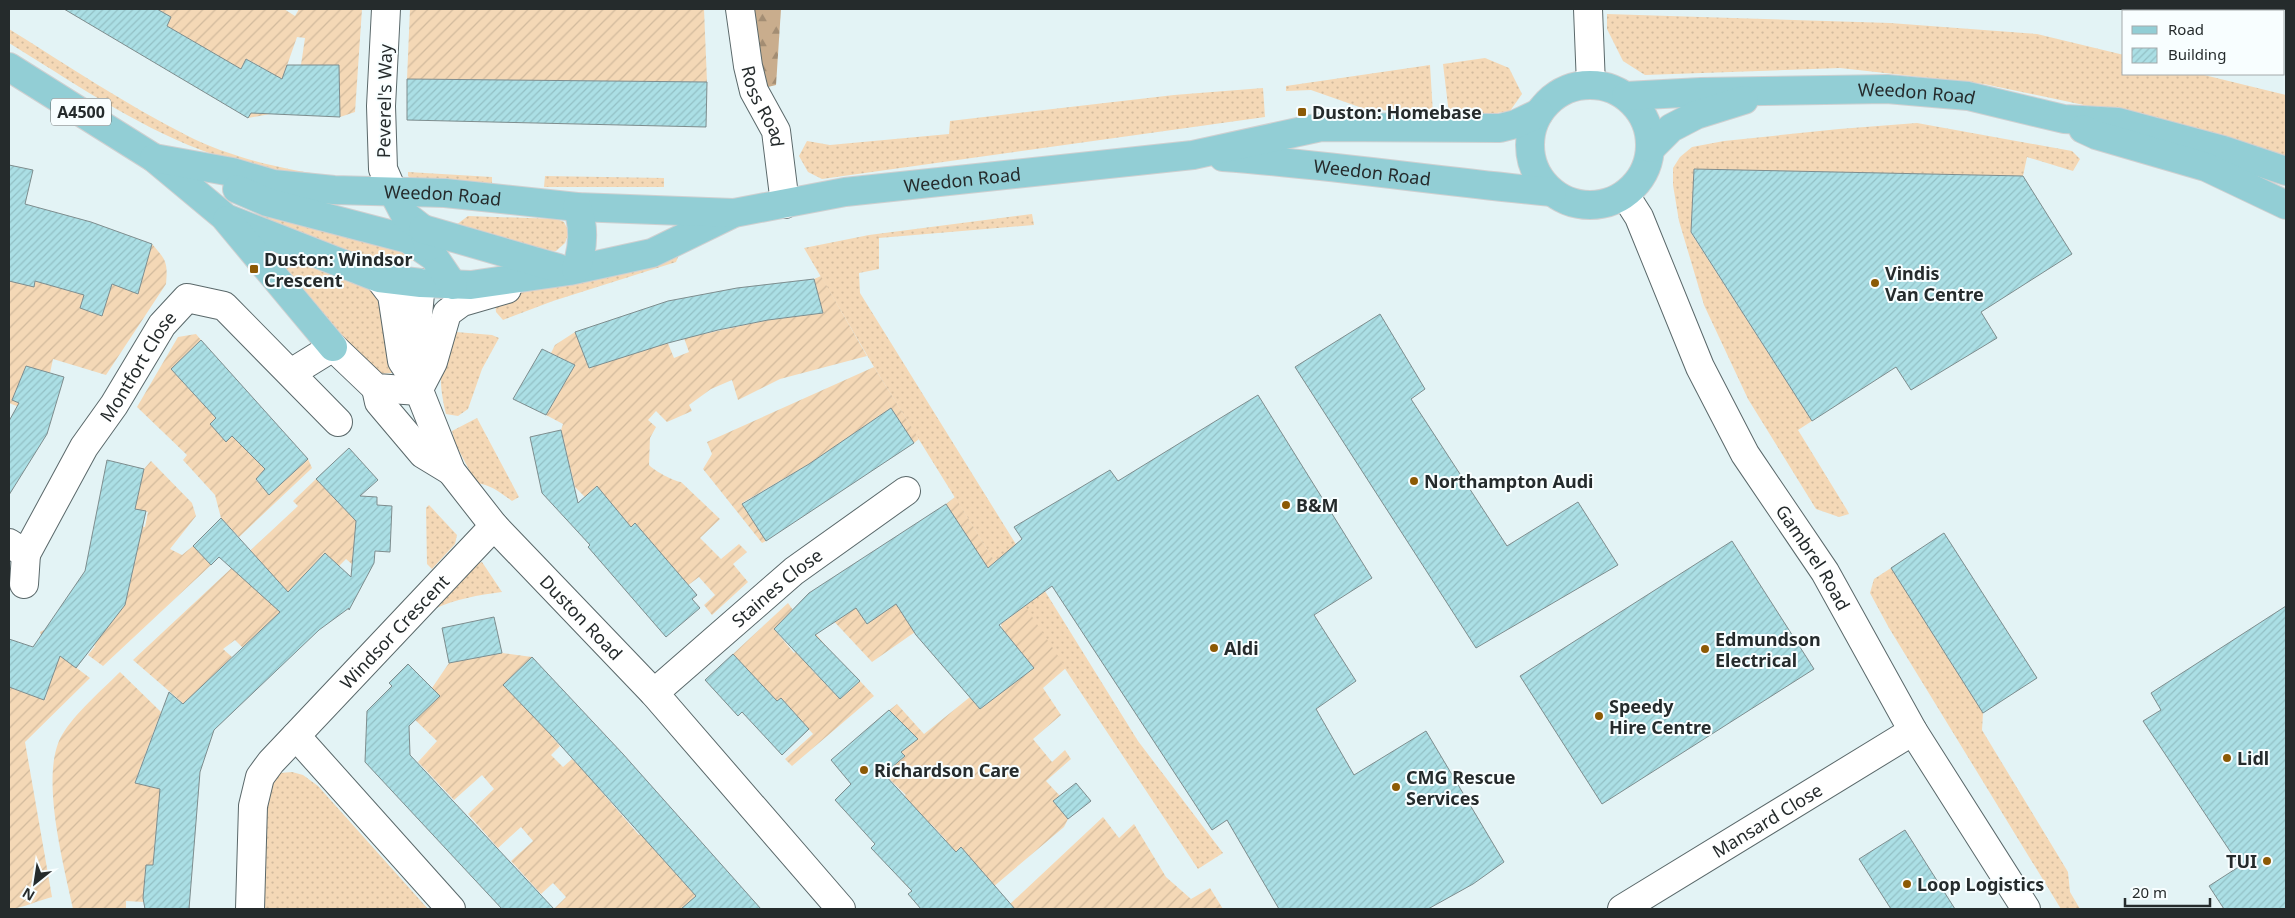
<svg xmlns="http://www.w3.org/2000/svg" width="2295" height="918" viewBox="0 0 2295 918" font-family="'Noto Sans',sans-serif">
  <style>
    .grass { fill: url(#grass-dots) }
    .forest { fill: url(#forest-firs) }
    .garden { fill: url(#garden-furrows) }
    .building { fill: url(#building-hatch); stroke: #7e8d8e }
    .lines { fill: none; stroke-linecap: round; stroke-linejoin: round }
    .minor-casing { stroke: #5a686a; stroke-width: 30 }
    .tertiary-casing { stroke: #5a686a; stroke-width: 30 }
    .primary-casing { stroke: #cfd0d1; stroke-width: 30 }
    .minor { stroke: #fff; stroke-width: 28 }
    .tertiary { stroke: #fff; stroke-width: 28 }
    .primary { stroke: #92ced5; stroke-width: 28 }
    .poi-dot { fill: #8c5a05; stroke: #f8feff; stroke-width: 2 }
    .labels { text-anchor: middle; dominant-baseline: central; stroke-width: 4; stroke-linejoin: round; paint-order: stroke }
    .shield { fill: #f8feff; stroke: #646a6b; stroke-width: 1 }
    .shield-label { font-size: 16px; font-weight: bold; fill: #252b2c }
    .street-label { font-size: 18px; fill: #252b2c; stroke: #f8feff }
    .poi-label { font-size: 18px; font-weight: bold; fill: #252b2c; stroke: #f8feff; text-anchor: start }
  </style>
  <defs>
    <pattern id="grass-dots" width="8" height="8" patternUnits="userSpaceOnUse" patternTransform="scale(1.25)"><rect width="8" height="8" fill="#f4d8b6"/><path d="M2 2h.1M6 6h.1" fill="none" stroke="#d1ba9d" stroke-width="1.8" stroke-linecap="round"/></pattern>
    <pattern id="forest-firs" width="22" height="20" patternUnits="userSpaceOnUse" patternTransform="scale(1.25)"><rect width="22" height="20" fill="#c9ad8d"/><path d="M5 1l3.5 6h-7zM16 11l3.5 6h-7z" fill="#a38d73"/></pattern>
    <pattern id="garden-furrows" width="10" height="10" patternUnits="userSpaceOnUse" patternTransform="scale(1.25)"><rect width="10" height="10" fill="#f4d8b6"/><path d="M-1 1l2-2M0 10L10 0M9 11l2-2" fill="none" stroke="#d1ba9d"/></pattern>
    <pattern id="building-hatch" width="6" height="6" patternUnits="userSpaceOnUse" patternTransform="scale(1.25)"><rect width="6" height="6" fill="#abdfe5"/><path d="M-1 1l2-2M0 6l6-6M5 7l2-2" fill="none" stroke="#93c0c5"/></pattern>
  </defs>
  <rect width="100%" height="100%" fill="#e3f3f5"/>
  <g class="grass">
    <polygon points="1607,14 1890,23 2037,34 2124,55 2124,74 2200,74 2286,95 2286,166 2150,119 1984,84 1840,68 1645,75 1623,61 1607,29"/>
    <path d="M9,29c58,36 116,75 177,106 40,21 94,34 139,40l-2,5c-41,-8 -82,-14 -122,-30 -68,-26 -130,-69 -192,-107z"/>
    <polygon points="1485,58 1509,68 1522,94 1510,111 1478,116 1449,114 1443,64"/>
    <polygon points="1430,65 1433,114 1365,109 1311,90 1286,91 1286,86"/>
    <polygon points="1263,88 1265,117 822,179 808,172 799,156 807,141 830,145 949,134 950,121 1174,95"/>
    <polygon points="1917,123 2072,151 2080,159 2073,171 2027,157 2023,176 1694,170 1691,233 1812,421 1798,430 1847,510 1849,514 1839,517 1816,509 1748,399 1704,305 1679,221 1673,185 1673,168 1680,157 1692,147 1724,141 1839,129"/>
    <polygon points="408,172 492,177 492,185 413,180 408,176"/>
    <polygon points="545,176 664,178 664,187 544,187"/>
    <path d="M249,208l133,31 33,19 -1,3c-43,-1 -84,-15 -123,-32 -14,-6 -30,-11 -42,-21z"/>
    <polygon points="1032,214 1034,225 879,238 879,269 859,273 860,293 1138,741 1223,853 1198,869 1006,580 874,367 804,248 869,235"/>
    <polygon points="468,216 557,219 564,222 569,232 565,243 556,251 539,250 456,225"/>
    <polygon points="264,246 296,262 373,290 382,307 392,373 379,374 362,363"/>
    <polygon points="678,257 676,262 553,301 503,320 496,312 495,302 503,296 577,282"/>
    <path d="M456,332l36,3 7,3 -17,31 -14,40 -10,7 -12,-2c-9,-40 -6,-45 10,-82z"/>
    <path d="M477,418l42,79 -7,4c-11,-8 -22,-17 -36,-18l-21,-40 -3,-12z"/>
    <polygon points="429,505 457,535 455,544 432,569 427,564 426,508"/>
    <path d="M482,562l20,30c-24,3 -46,7 -68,17l-3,-4 41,-39z"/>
    <polygon points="1891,568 1983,713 1982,730 2068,872 2070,892 2080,909 2061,909 1889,628 1870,593 1874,579"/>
    <polygon points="292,772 303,775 318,786 428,909 259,909 262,793 280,773"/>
  </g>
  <polygon class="forest" points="749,9 781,9 776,85 764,88"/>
  <g class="garden">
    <polygon points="157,9 284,9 295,16 299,9 362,9 355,112 340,117 339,65 301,65 305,38 297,37 270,114 248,118 273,74 247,59 240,70 167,26 171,17"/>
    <polygon points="410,9 704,9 707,82 407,79"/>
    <path d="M152,244c14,16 16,18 14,40l-60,91 -53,-16 -3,14 -24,-7 -13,34 20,8 -1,4 -23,-9v-133l2,-9 23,25 7,-27 22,30 21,6 -4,13 21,8 11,-32 26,9z"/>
    <path d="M821,276l46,80 -87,23 -42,21 -6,-20 -21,9 -22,16 3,6 -25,11 -11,-11 -8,9 8,7 -6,11 -1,27c6,6 24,16 32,17l39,37 -20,19 21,21 18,-15 8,8 -14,12 15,18 -36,33 -8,-10 11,-10 -16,-18 -12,9 -52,-63 -6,5 -33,-41 -11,10 -10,-10 -14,-57 2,-6 -17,-9 29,-50 -24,-12 4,-8 20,-13 14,36 78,-27 7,17 15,-6 -10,-28 15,-7 5,18 69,-15 55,-7 -9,-34z"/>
    <polygon points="196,334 201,340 171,369 216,418 210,424 226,441 233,435 266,469 256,480 269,495 308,459 312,468 239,537 221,518 215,495 183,460 187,455 137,407 178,337"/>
    <polygon points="874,367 919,439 914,443 891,408 809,464 742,503 766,541 762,543 703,469 712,454 707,442"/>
    <polygon points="151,461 192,503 196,516 170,549 182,555 193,546 211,565 103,666 88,655 95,646 87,640 129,588 133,570 122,567 124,560 135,562 139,543 129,541 96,515 145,527 148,512 135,509 144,469"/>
    <polygon points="316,479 345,510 358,504 353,565 346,559 339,566 324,553 287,596 284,608 243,648 235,640 223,649 232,657 184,704 133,660 298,506 293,501"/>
    <polygon points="955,497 995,562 972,582 948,545 965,533 946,504"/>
    <polygon points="923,561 915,632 872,662 815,601 856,608 867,624"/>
    <polygon points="788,603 793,610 774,629 794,653 816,634 830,651 812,670 840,699 860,681 874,696 792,766 785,759 813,734 781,698 776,703 733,654"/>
    <polygon points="1025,606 1066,668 1043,688 1061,715 1033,739 1052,762 1065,750 1071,759 1046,781 1060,796 1053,801 1068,819 1064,827 980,898 975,864 961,847 912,891 902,881 946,840 931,824 918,837 892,808 906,795 884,774 905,756 876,721 897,704 924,734 970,697 980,709 1033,668 1002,629 1001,624"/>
    <path d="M44,630l11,10 -5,8 40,30 -65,64 27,155c-13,3 -31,12 -43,12v-222l36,13 4,-14 -17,-5 13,-32 -5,-17z"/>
    <polygon points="502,653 532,657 503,685 567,725 553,738 560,746 551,755 563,767 572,759 594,781 615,777 600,790 639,835 654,822 650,845 690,889 711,884 685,906 688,909 554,909 566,897 553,883 541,894 511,861 533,841 521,827 498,848 468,814 494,789 482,775 454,800 418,762 437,741 409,714 432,688 449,663"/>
    <path d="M120,672l41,40 -26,70 36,10 -12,9 -5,50 6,13 -14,2 -2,36 -18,-1v8h-53c-9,-43 -34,-135 -11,-174 13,-22 39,-44 58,-63z"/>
    <polygon points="1103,817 1119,838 1134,824 1166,877 1191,899 1210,888 1223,909 1015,909 1010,904"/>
  </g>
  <g class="building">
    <polygon points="64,9 157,9 171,17 167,26 241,69 246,59 282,79 287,65 339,65 340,117 251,113 248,118"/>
    <polygon points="407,79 707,82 706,127 407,120"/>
    <polygon points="9,165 33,170 25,204 91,222 152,244 138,294 112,284 102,316 80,308 84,295 35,281 34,287 9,281"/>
    <polygon points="1694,169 2023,176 2072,254 1981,312 1997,338 1911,390 1896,367 1812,421 1691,232"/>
    <polygon points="814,279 823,313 768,320 718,330 668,343 589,368 575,332 668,301 737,288"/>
    <polygon points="1380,314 1425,389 1411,399 1507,546 1578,502 1618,565 1476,648 1295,367"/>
    <polygon points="201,340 308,459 269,495 256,479 265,469 232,436 226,442 210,424 216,418 171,369"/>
    <polygon points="542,349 575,365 546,415 513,399"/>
    <polygon points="26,366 64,377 47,434 9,495 9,421 19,403 12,400"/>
    <polygon points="1258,395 1372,578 1314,615 1356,681 1316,709 1354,775 1426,731 1504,862 1473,884 1428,909 1279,909 1227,820 1212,830 1052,586 999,625 1034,668 980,709 916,635 896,604 867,624 856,608 815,635 860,681 840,699 774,629 809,593 946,504 988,568 1022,539 1014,527 1110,470 1118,481"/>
    <polygon points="891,408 914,443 766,541 742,504 809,464"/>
    <polygon points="561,430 578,503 597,486 631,527 635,523 697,595 692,599 700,608 666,637 588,547 590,545 542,493 530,437"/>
    <polygon points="349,448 378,480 360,496 377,497 377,505 392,506 390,552 375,551 374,563 349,610 349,608 319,630 214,730 200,772 189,909 145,909 143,898 146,865 153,865 160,789 135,783 169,692 183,704 280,612 219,557 211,565 193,546 221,518 288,592 325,553 351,577 356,521 316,479"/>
    <polygon points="107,460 144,469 135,509 146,511 125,605 76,668 60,656 44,700 9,687 9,639 33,647 85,571"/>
    <polygon points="1944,533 2037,678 1983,713 1891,568"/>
    <polygon points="1732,541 1814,669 1602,804 1520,676"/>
    <polygon points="2286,606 2286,909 2224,909 2209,886 2240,866 2143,721 2161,710 2151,693"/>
    <polygon points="494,617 502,653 449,663 442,628"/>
    <polygon points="733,654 777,701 781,698 809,729 782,755 742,712 738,716 705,680"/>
    <polygon points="532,657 623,754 761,909 681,909 696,896 553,737 503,685"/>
    <polygon points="408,664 440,696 409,726 410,755 554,909 502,909 365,762 367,711 392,686 389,683"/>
    <polygon points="889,710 918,739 901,752 905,756 884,774 956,852 961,847 1015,909 921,909 908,894 912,891 871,848 875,844 835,800 851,784 831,760"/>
    <polygon points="1076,783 1091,801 1068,819 1053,801"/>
    <polygon points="1905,830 1955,909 1891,909 1859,859"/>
  </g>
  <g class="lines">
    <defs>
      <g id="minor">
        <polyline points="386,9 381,106 383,169 393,192"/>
        <path id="s1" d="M740,9l8,57 6,25 22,40 9,73"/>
        <polyline points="1588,9 1591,85"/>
        <path id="s2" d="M1625,195l14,22 61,150 45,87 80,118 88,159 113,178"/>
        <polyline points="291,373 333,347 376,388 419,391"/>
        <path id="s3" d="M9,543l17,11 58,-107 30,-42 48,-80 25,-27 37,8 114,116"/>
        <polyline points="24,584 26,554"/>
        <path id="s4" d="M654,693l140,-122 112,-80"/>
        <polyline points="296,736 451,909"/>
        <path id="s5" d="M250,909l3,-103 7,-29 11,-15 223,-236"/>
        <path id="s6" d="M1622,909l291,-178"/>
      </g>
      <g id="tertiary">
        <polyline points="379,278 392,295 402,361 406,367"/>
        <path id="s7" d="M421,283l-5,53v47l35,88 43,55 160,167 187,216"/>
        <polyline points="421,385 433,362 447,313 462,302 507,289"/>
        <polyline points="376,388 379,402 423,454 451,471"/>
      </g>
      <g id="primary">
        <polyline points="9,67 154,158 226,218 379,278 421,283 471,285 569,271 652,253 730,215"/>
        <circle cx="1590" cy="145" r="60"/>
        <path id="s8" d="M1626,96l75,-4 186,-3 81,7 96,23 54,3 105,28 63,21"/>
        <polyline points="2083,129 2096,135 2206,167 2286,205"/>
        <polyline points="1651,148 1671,128 1696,115 1744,100"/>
        <path id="s9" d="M1223,157c110,8 219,25 329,35"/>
        <path id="s10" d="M154,158l78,14 41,12 61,6 111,3 132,14 157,6 111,-21 348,-37 128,-28 179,1 16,-4 23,-11"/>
        <polyline points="237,189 267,202 408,239 434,257 453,285"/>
        <polyline points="393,192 405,215 423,229 429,246"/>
        <polyline points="227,220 333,347"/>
        <polyline points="423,229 558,268"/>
        <path d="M576,269c7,-20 9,-41 1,-62"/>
      </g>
    </defs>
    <use href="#minor" class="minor-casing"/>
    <use href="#tertiary" class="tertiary-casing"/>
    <use href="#primary" class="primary-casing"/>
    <use href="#minor" class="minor"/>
    <use href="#tertiary" class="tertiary"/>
    <use href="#primary" class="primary"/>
  </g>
  <g class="poi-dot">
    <rect x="1297" y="107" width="10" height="10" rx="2.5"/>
    <rect x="249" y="264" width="10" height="10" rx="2.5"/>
    <circle cx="1875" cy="283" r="5"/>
    <circle cx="1414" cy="481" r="5"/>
    <circle cx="1286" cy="505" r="5"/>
    <circle cx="1214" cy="648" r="5"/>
    <circle cx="1705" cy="649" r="5"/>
    <circle cx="1599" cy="716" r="5"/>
    <circle cx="2227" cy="758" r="5"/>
    <circle cx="864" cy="770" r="5"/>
    <circle cx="1396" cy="787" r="5"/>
    <circle cx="2267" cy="861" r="5"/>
    <circle cx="1907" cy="884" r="5"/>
  </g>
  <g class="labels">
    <rect class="shield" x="51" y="98.5" width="60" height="27" rx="4"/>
    <g class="shield-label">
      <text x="81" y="112">A4500</text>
    </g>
    <g class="street-label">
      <text stroke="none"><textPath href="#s8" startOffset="291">Weedon Road</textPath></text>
      <text transform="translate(384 101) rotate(-89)">Peverel's Way</text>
      <text stroke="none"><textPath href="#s1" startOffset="101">Ross Road</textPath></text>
      <text stroke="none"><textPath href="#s9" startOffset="150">Weedon Road</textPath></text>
      <text stroke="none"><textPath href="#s10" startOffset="815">Weedon Road</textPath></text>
      <text stroke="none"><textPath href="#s10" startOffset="292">Weedon Road</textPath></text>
      <text stroke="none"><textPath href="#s3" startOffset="239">Montfort Close</textPath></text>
      <text stroke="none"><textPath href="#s2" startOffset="410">Gambrel Road</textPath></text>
      <text stroke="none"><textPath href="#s4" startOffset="162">Staines Close</textPath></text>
      <text stroke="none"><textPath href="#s7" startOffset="391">Duston Road</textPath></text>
      <text stroke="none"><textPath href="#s5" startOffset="331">Windsor Crescent</textPath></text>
      <text stroke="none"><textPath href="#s6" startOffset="170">Mansard Close</textPath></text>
    </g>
    <g class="poi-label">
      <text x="1312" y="112">Duston: Homebase</text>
      <text x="264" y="259">Duston: Windsor<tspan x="264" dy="21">Crescent</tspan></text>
      <text x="1885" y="273">Vindis<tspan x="1885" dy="21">Van Centre</tspan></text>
      <text x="1424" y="481">Northampton Audi</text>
      <text x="1296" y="505">B&amp;M</text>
      <text x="1715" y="639">Edmundson<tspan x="1715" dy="21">Electrical</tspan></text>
      <text x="1224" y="648">Aldi</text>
      <text x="1609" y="706">Speedy<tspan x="1609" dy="21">Hire Centre</tspan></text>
      <text x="2237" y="758">Lidl</text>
      <text x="874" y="770">Richardson Care</text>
      <text x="1406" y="777">CMG Rescue<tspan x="1406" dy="21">Services</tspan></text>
      <text x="2257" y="861" text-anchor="end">TUI</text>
      <text x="1917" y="884">Loop Logistics</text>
    </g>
  </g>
  <rect width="2295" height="918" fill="none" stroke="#252b2c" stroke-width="20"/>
  <rect x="2122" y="10" width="162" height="65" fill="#f8feff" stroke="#a4aaab"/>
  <rect x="2132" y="26" width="25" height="8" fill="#92ced5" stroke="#a4aaab"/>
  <text x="2168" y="35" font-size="15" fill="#252b2c">Road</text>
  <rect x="2132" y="48" width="25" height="15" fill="url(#building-hatch)" stroke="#a4aaab"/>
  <text x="2168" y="60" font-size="15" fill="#252b2c">Building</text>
  <g transform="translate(35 883) rotate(210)" stroke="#f8feff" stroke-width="4" paint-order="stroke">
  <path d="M0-4L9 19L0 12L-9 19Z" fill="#252b2c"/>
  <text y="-8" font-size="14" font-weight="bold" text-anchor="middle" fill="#252b2c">N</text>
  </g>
  <path d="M2125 898v8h85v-8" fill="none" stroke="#252b2c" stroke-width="2.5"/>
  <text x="2132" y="898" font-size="15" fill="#252b2c" stroke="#f8feff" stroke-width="4" paint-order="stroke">20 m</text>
</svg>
